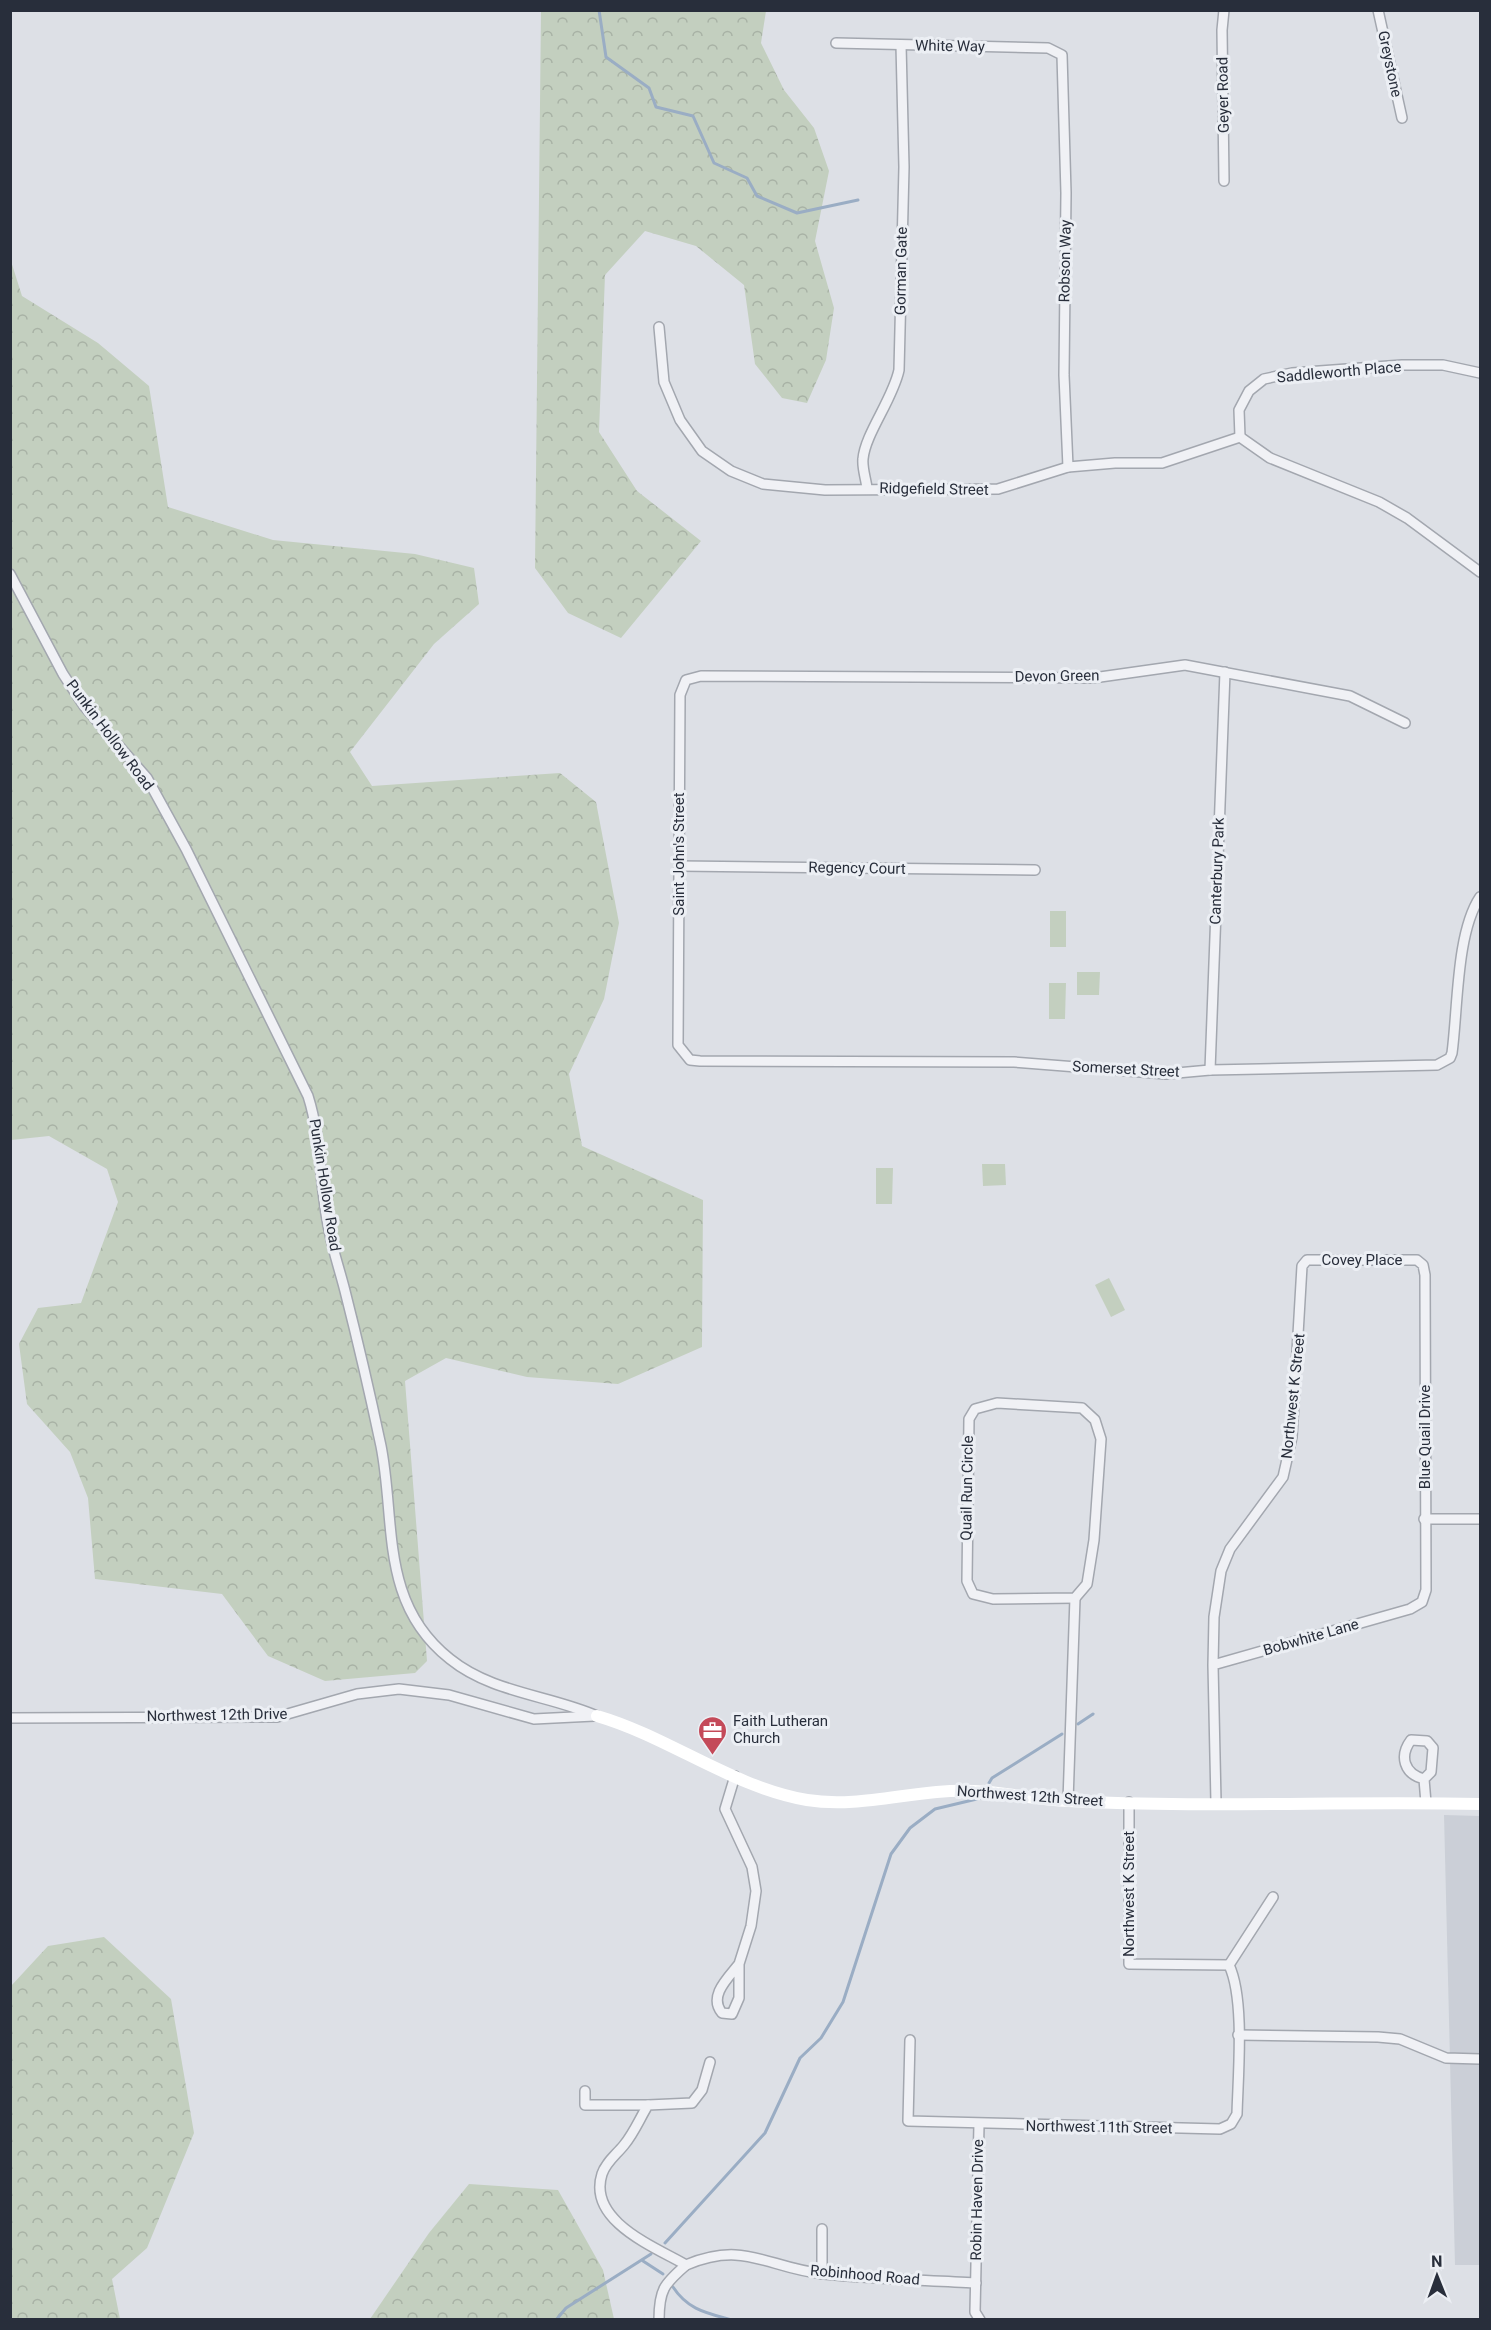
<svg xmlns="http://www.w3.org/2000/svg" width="1491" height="2330" viewBox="0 0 1491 2330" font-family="Roboto,sans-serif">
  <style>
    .built { fill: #cbcfd7 }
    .grass { fill: #c3cfbf }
    .forest { fill: url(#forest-crowns) }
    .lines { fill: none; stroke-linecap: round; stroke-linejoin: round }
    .stream { stroke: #9aadc4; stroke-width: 3 }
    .street-casing { stroke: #a3a7af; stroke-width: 12 }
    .street { stroke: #f0f1f5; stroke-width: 9 }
    .secondary { stroke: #fff; stroke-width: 12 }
    .labels { text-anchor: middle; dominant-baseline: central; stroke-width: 6; stroke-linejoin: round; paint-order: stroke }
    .street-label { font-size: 15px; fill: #282e3b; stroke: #eceff4 }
    .poi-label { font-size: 15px; fill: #282e3b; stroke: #eceff4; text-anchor: start }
  </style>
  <defs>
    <pattern id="forest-crowns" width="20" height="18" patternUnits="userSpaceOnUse" patternTransform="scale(1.5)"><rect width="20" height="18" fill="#c3cfbf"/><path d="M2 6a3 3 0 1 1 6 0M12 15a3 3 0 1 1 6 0" fill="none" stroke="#a8b2a5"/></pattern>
  </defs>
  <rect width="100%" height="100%" fill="#dde0e6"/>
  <polygon class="built" points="1444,1815 1480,1816 1480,2265 1455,2265"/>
  <g class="grass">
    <rect x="1050" y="911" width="16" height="36"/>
    <polygon points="1077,972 1100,972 1099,995 1077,995"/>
    <polygon points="1049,983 1066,983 1065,1019 1049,1019"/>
    <polygon points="982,1164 1005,1164 1006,1185 983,1186"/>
    <polygon points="876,1168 893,1168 892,1204 876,1204"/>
    <polygon points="1109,1278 1125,1310 1111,1317 1095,1285"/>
  </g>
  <g class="forest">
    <polygon points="541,11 766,11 761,43 784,90 814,128 829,171 815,241 834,308 826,360 807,403 782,398 755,364 744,285 696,246 645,231 605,275 599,432 637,491 701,541 621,638 568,613 535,568"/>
    <polygon points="10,258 22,296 98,343 149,386 168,507 273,540 415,554 474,568 479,604 434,644 350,752 372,786 560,773 596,802 619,923 604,999 569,1074 582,1146 703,1200 702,1347 618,1384 527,1377 446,1358 405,1381 427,1661 415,1673 325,1681 268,1656 222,1594 95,1579 88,1498 70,1452 27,1404 19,1344 38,1308 81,1303 118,1202 107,1169 49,1136 11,1140"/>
    <polygon points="104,1937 171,1999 194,2133 147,2248 112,2279 120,2319 11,2319 11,1986 48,1946"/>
    <polygon points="469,2184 558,2190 603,2270 614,2319 370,2319 429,2233"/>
  </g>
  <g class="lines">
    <g class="stream">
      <polyline points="599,10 606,57 649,88 656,107 693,116 714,163 747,178 757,196 797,213 858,200"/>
      <polyline points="1078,1724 1093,1714"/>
      <polyline points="989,1783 992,1778 1062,1734"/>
      <polyline points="665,2243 765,2133 800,2058 821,2038 843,2002 891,1854 910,1828 935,1809 981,1798"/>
      <polyline points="643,2261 663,2274"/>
      <path d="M673,2287c15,23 34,26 59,33"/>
      <polyline points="556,2320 566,2308 651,2254"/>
    </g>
    <defs>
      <g id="street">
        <polyline points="1378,10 1402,118"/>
        <polyline points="836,43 1048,48 1062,55 1066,193 1064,375 1068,467"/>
        <polyline points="1224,181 1222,30 1224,10"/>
        <polyline points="659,327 664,382 680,420 702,451 731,471 763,484 825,490 998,489 1068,467 1115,463 1162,463 1240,437"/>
        <polyline points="1240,437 1239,410 1249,391 1264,379 1292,373 1402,365 1443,365 1480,373"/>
        <polyline points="1240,437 1270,458 1379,502 1407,518 1480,572"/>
        <path d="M867,488c-1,-9 -5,-20 -4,-29 2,-25 30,-60 36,-89l5,-203 -3,-122"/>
        <path d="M10,574l53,100 21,32 63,72 39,71 122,247c14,44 11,89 21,134 4,21 11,41 16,61 13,51 25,103 36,155 15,76 -2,157 69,213 42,34 99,36 147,57"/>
        <path d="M1405,723l-55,-27 -165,-31 -92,13 -392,-2 -15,4 -6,15 -2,350 12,15 10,1 314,1 152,12 44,-4 227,-5 13,-7 2,-5c6,-44 4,-120 28,-156"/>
        <polyline points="679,866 1035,870"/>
        <polyline points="1210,1070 1225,672"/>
        <polygon points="997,1403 1082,1408 1095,1420 1101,1439 1094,1540 1087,1584 1075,1598 993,1599 973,1594 967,1581 969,1419 975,1409"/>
        <polyline points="1424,1519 1480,1519"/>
        <polyline points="1213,1665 1410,1609 1422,1602 1426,1590 1425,1275 1423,1265 1417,1260 1307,1260 1302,1266 1292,1437 1283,1477 1230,1549 1221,1571 1214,1617 1213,1665 1216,1802"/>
        <polyline points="10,1718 277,1717 357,1694 399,1689 449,1695 534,1719 594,1716"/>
        <path d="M735,1776l-10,33 27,58 4,24 -5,35 -12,38v34l-7,16 -10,-1c-14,-17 6,-35 17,-49"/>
        <path d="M1424,1779c-20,-5 -25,-23 -13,-39l16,1 6,7 -2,24 -7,7 2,24"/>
        <polyline points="1068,1801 1075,1598"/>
        <polyline points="1229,1965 1273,1897"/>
        <polyline points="1238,2035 1378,2037 1400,2039 1446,2058 1480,2059"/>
        <path d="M910,2040l-2,81 312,8 11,-5 6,-10c1,-39 8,-115 -8,-149l-100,-1v-162"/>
        <path d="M710,2062l-8,28 -10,13 -44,2c-8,13 -14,28 -24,40 -8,10 -18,17 -22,29 -15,47 53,73 84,91 59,-25 81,3 138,9 50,5 101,6 152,9"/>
        <polyline points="585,2091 585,2105 648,2105"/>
        <polyline points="979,2124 975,2312 980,2320"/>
        <polyline points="822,2274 822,2229"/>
        <path d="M659,2320c0,-30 5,-36 27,-55"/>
      </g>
    </defs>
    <use href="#street" class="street-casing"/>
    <use href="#street" class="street"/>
    <path class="secondary" d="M597,1716c72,21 135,71 210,84 55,9 111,-12 167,-9 31,1 63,9 94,10 137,7 275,0 412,3"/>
  </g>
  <defs>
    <symbol id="office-pin" viewBox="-11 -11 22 30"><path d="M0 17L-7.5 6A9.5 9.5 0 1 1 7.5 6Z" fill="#c44a59" stroke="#eceff4"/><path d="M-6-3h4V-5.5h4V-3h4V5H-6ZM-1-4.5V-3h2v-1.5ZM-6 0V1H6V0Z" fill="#fff"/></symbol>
  </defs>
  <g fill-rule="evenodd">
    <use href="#office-pin" x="696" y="1714" width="33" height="45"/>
  </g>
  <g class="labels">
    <g class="street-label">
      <text transform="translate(950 46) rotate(1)">White Way</text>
      <text transform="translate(1390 64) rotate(78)">Greystone</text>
      <text transform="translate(1223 95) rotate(-91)">Geyer Road</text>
      <text transform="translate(1065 261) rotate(-89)">Robson Way</text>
      <text transform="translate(901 271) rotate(-89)">Gorman Gate</text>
      <text transform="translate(1339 372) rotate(-5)">Saddleworth Place</text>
      <text transform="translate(934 489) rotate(1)">Ridgefield Street</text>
      <text transform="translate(1057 676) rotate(-1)">Devon Green</text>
      <text transform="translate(110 735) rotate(53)">Punkin Hollow Road</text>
      <text transform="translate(679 854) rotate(-90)">Saint John's Street</text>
      <text transform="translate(857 868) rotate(1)">Regency Court</text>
      <text transform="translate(1217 871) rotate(-88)">Canterbury Park</text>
      <text transform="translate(1126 1069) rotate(3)">Somerset Street</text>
      <text transform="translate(325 1185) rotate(81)">Punkin Hollow Road</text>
      <text x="1362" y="1260">Covey Place</text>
      <text transform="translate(1293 1396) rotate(-84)">Northwest K Street</text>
      <text transform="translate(1425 1437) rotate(-90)">Blue Quail Drive</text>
      <text transform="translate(967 1488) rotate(-89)">Quail Run Circle</text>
      <text transform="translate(1311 1637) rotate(-16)">Bobwhite Lane</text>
      <text transform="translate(217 1715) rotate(-1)">Northwest 12th Drive</text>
      <text transform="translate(1030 1796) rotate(4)">Northwest 12th Street</text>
      <text transform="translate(1129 1894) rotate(-90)">Northwest K Street</text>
      <text transform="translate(1099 2127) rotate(1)">Northwest 11th Street</text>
      <text transform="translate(977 2200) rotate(-89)">Robin Haven Drive</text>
      <text transform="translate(865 2275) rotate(5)">Robinhood Road</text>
    </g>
    <g class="poi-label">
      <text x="733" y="1721">Faith Lutheran<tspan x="733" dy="17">Church</tspan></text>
    </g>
  </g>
  <rect width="1491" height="2330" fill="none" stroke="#282e3b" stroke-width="24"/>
  <g transform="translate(1437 2276) rotate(359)" stroke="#eceff4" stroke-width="4.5" paint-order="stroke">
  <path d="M0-4.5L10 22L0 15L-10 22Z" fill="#282e3b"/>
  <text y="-9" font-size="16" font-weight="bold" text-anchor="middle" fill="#282e3b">N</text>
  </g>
</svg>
